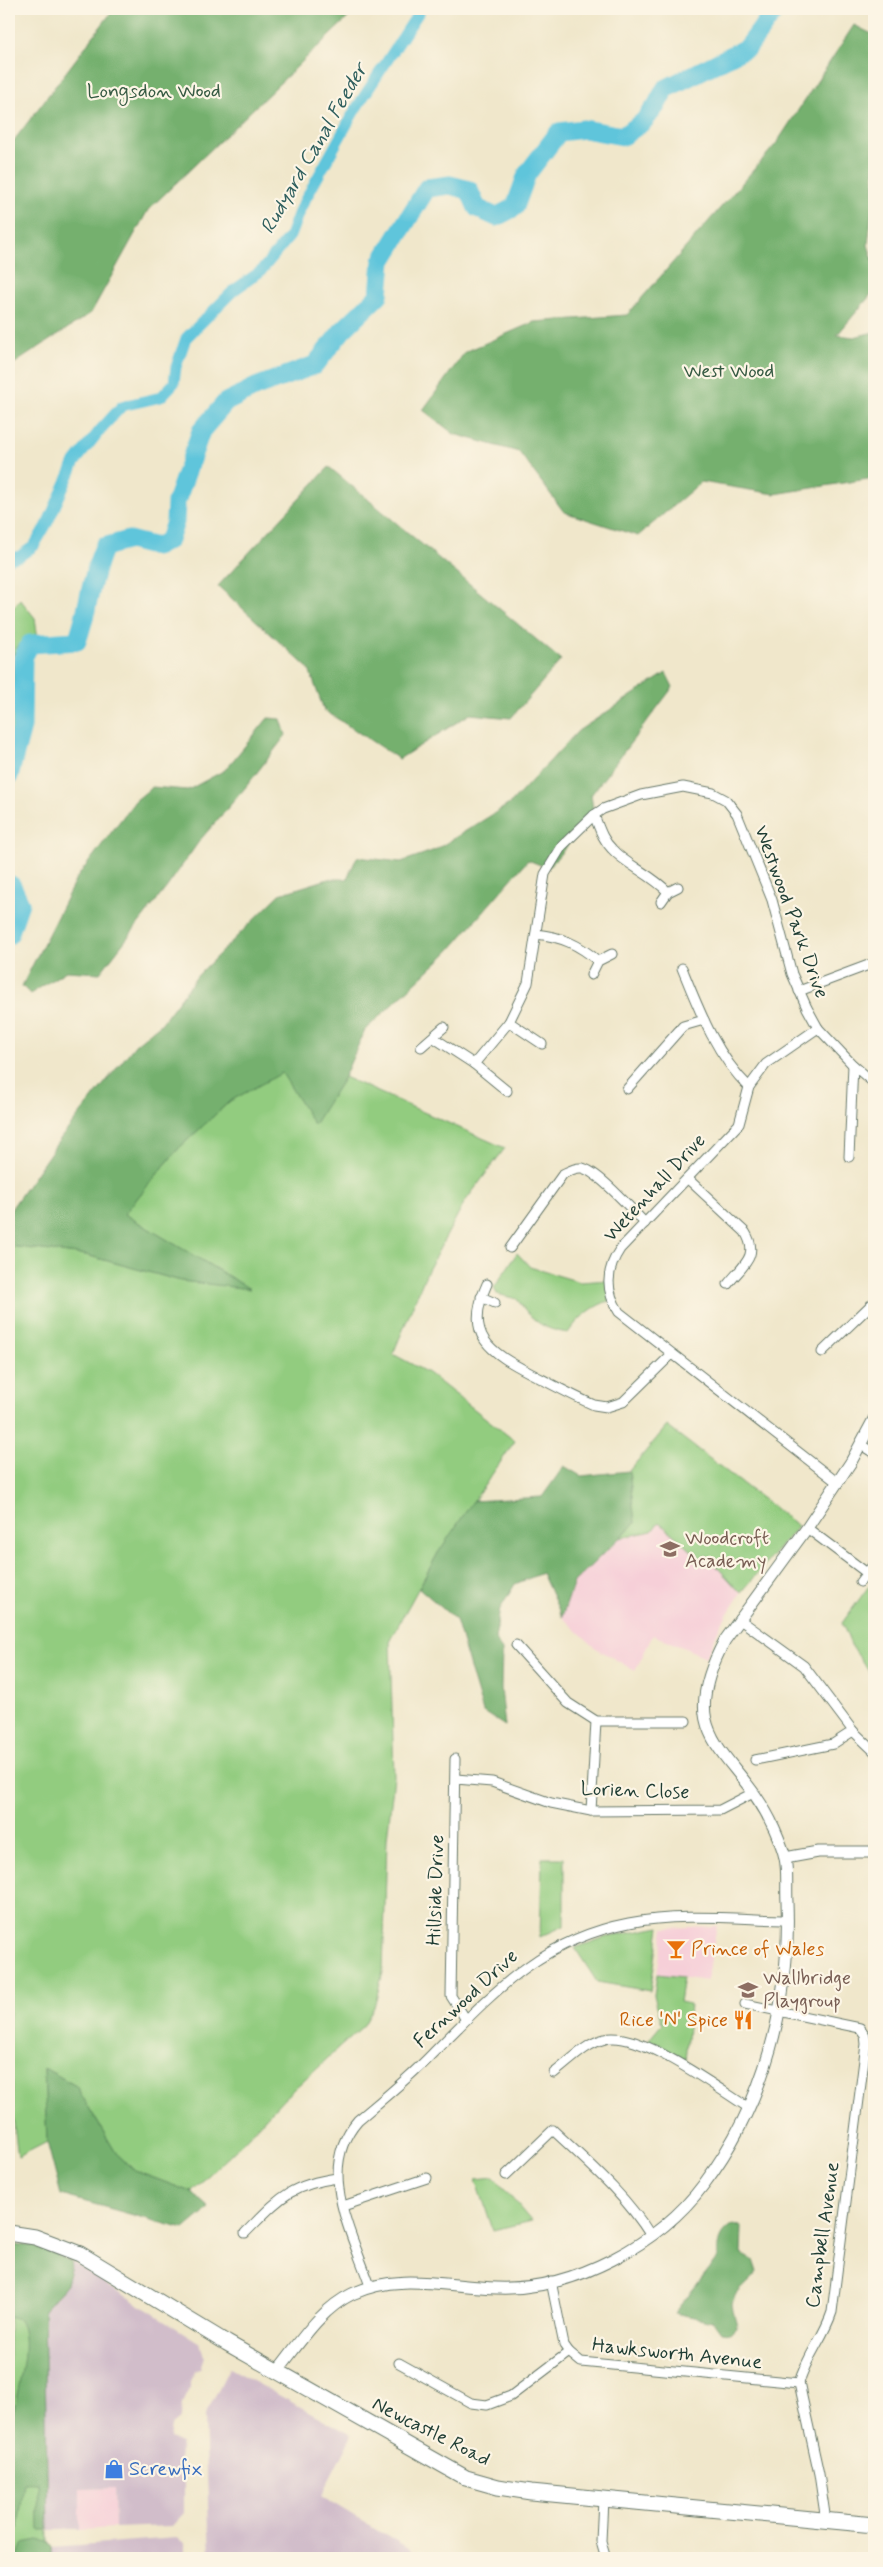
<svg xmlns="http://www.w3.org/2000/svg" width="883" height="2567" viewBox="0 0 883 2567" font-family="Mynerve,sans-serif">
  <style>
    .built { fill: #f6cfd8 }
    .industrial { fill: #d1bdca }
    .green { fill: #92cc7f; stroke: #58845a }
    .forest { fill: #75b06e; stroke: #4a7651 }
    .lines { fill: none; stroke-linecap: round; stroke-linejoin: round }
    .canal { stroke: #5ec5db; stroke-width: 11 }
    .river { stroke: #5ec5db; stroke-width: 19 }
    .street-casing { stroke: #687869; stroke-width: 11 }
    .secondary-casing { stroke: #687869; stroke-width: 13 }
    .highway-casing { stroke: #687869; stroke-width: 17 }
    .street { stroke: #fff; stroke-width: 9 }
    .secondary { stroke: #fff; stroke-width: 11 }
    .highway { stroke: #fff; stroke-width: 15 }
    .labels { text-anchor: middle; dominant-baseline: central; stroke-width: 4.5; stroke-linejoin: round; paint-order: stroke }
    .park-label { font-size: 20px; fill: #365a43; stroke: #fcf5e5 }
    .street-label { font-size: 20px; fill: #1f3d34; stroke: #fcf5e5 }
    .education-label { font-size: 20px; fill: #785e54; stroke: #fcf5e5; text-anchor: start }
    .food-label { font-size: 20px; fill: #c56008; stroke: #fcf5e5; text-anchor: start }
    .shop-label { font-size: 20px; fill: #366cbe; stroke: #fcf5e5; text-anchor: start }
    .water-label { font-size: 21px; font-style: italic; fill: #2f5f5e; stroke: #fcf5e5 }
  </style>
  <rect width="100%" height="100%" fill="#fcf5e5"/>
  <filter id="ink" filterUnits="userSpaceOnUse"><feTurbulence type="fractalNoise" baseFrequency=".02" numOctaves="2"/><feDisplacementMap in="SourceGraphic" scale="10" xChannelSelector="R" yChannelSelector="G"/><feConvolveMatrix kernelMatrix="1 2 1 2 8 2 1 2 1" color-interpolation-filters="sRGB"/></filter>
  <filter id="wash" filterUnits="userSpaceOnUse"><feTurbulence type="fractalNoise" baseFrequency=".0096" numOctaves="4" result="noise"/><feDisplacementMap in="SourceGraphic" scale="20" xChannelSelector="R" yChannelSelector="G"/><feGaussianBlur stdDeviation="1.12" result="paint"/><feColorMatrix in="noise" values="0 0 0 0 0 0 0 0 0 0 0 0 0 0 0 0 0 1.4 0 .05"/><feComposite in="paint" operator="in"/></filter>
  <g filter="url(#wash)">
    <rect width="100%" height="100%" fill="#f0e7cb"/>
    <g class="built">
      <polygon points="667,1426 798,1526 741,1593 721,1624 706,1657 653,1635 635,1671 596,1648 562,1617 542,1573"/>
      <polygon points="717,1926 707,1981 657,1974 664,1928"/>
      <polygon points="114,2488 115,2528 80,2530 79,2489"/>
    </g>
    <g class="industrial">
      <polygon points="72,2262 200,2343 204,2356 200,2369 196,2370 190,2381 190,2387 182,2403 181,2418 171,2426 169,2438 180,2443 179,2466 184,2472 184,2513 172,2526 115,2528 114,2488 80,2489 80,2530 48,2530 44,2310 65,2287"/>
      <polygon points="229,2368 352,2435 321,2496 424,2558 210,2558 205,2416"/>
      <polygon points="176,2538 185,2543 186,2558 52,2558 52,2547"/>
    </g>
    <g class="green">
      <polygon points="20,599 35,618 38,639 18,646 12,657 16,720 9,757 9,613"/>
      <polygon points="282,1072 314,1124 344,1077 505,1148 464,1203 426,1274 393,1354 428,1373 515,1441 438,1553 390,1640 394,1777 387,1839 383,1972 374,2007 364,2025 283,2099 243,2142 191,2192 135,2171 116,2153 76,2086 44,2068 47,2142 18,2157 14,2125 12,2080 9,2080 9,1246 86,1255 181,1281 248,1288 124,1214 179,1148 230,1101"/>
      <path d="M517,1253l13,14 50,15 29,-2 2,20c-18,6 -32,17 -43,33 -27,-4 -36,-13 -51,-34l-20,-5 -3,-6z"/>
      <polygon points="667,1426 798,1526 741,1593 706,1555 701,1559 659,1522 652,1531 620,1538 635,1523 629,1471"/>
      <polygon points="874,1579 874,1679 851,1645 842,1623"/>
      <polygon points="542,1858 564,1858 564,1926 540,1937"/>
      <polygon points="660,1927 650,1991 597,1982 575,1948 603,1938"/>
      <polygon points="657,1974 683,1977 679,2002 690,2004 685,2062 647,2042 662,2024 654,1995"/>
      <polygon points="494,2177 531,2221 493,2230 476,2179"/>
      <polygon points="9,2244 34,2246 72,2262 65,2287 44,2310 48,2541 52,2547 52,2558 9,2558"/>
    </g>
    <g class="forest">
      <polygon points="114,9 357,9 148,210 91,313 9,367 9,147"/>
      <polygon points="854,25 874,35 874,203 872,208 868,245 874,263 874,291 837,335 854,337 874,332 874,478 775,494 701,482 638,536 564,512 519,452 454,434 423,410 465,352 534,322 627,315 776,144"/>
      <polygon points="329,467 561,660 511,718 470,714 399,759 324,710 309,669 218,586"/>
      <polygon points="666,673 673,687 591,795 594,815 548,868 528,860 448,952 365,1030 344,1077 314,1125 282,1073 230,1101 179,1148 124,1214 250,1289 181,1281 86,1255 9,1246 9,1212 60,1139 136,1044 161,1024 198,975 280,894 328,879 347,879 357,857 401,862 435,850 511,803 578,731"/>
      <polygon points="268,718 281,719 286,735 245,788 200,840 167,887 100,973 66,971 30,994 22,986 76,879 135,801 152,787 188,790 225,770"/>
      <polygon points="564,1466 581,1476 629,1471 635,1523 574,1582 562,1617 542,1573 515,1584 500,1609 495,1638 502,1651 501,1688 505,1726 483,1712 456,1620 419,1588 438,1553 473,1501 542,1497"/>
      <polygon points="44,2068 76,2086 116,2153 135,2171 191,2192 209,2208 184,2229 61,2195 47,2142"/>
      <path d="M734,2224l8,3 -1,27 12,6 4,12c-6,10 -24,19 -25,32 0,6 5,16 5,23l-6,6 -10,-1 -8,-11 -39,-8 44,-55c-1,-16 1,-25 16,-34z"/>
      <path d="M9,2244l25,2 38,16 -7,25 -21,23 4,220h-9l-1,-47h-14l-6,46c-9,-30 -11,-59 -9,-91 1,-27 28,-99 8,-120h-8z"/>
      <polygon points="38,2540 48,2542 52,2547 52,2558 17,2558 23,2543"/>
    </g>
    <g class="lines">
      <polyline class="canal" points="9,559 20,556 34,546 48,522 75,462 101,429 122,406 161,397 174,383 176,367 186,338 233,291 261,271 290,236 300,209 355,110 421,9"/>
      <g class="river">
        <path d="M9,776l13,-49 1,-69 7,-14 47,-3c12,-31 13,-64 27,-94l25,-7 27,7 13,-7 6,-18 1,-20 25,-71 25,-29 30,-15 59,-22 27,-34 37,-36 3,-34 45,-73 23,-3 19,5 8,18 19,9 19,-10 12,-33 32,-42 25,-3 39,7 20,-14 13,-16 9,-17 83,-42 28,-38"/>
        <polyline points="9,884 12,886 20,903 9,935"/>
      </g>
    </g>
  </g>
  <g filter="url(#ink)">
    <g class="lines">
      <defs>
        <g id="street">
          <path d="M594,815c5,12 8,24 18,34 14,16 39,25 56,43"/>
          <polyline points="661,902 668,892 678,887"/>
          <path d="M536,934c26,3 42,10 62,27"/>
          <path d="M682,968c17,42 34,87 67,119"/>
          <polyline points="591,975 598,961 612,954"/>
          <polyline points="799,991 874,963"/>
          <polyline points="509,1022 542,1044"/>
          <path d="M818,1028l-52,36 -17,23 -10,37 -119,125c-14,21 -15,42 -1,63l219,171"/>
          <polyline points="434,1038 474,1064 507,1091"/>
          <polyline points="421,1047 444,1027"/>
          <polyline points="474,1064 509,1022 528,983 545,874 562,846 594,815 603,809 641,795 683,787 713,793 726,800 737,814 772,900 792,974 807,1008 818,1028 853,1065 874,1083"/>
          <polyline points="627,1089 683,1026 704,1020"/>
          <polyline points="849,1157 853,1065"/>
          <path d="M688,1179l57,53c15,24 -2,33 -17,52"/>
          <path d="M510,1248l53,-74c6,-3 12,-7 19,-6 16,3 50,42 63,55"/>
          <path d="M487,1284c-24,52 3,68 45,90 21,11 41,22 62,31l13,2 16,-5 49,-48"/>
          <polyline points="481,1297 495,1303"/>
          <polyline points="822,1352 874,1302"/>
          <polyline points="861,1445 874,1453"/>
          <polyline points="807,1528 867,1573"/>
          <polyline points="860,1582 873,1565"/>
          <polyline points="739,1619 804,1666 853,1731 874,1751"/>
          <polyline points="516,1645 568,1703 596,1721 686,1721"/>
          <polyline points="455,1759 451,1996 465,2018"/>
          <polyline points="755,1760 833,1744 853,1731"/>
          <polyline points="456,1779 492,1782 551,1803 591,1811 720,1810 753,1793"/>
          <polyline points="591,1811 596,1721"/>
          <path d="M745,2004l115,24 5,7 1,9 -34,268c-8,25 -26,45 -33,71l20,91 7,47"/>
          <path d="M554,2073c15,-11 32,-30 51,-34 35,-9 112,49 144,69"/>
          <path d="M506,2175l47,-45c35,33 73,65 98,106"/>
          <polyline points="343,2206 427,2178"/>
          <path d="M245,2233c33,-33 43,-48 92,-55"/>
          <polyline points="551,2281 564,2345 569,2352 581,2362 799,2383"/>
          <path d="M370,2286c-18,-53 -55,-117 -12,-166 25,-21 51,-42 74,-66 61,-61 108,-114 197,-131 50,-10 108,-4 159,-3"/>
          <polyline points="399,2363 471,2403 487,2405 511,2396 569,2352"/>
          <polyline points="603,2499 601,2541 606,2558"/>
        </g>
        <g id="secondary">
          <polyline points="785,1858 818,1852 874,1852"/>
          <path d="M277,2371c22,-27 42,-61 75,-77 46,-22 96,-7 145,-6 75,3 163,-44 207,-104 61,-81 87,-182 83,-282 -1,-14 1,-30 -2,-44 -2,-10 -7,-21 -11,-30 -36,-79 -104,-86 -49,-188l82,-112 44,-66 23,-43"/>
        </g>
        <polyline id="highway" points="9,2233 35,2237 80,2254 227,2343 466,2478 498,2487 531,2492 874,2525"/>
      </defs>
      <use href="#street" class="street-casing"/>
      <use href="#secondary" class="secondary-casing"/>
      <use href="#highway" class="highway-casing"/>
      <use href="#street" class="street"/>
      <use href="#secondary" class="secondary"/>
      <use href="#highway" class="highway"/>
    </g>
  </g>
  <defs>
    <symbol id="school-bare" viewBox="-9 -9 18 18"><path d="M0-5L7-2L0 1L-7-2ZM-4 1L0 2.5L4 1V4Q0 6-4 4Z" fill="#8d6e63" stroke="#fcf5e5" stroke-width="2.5" paint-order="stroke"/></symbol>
    <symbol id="bar-bare" viewBox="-9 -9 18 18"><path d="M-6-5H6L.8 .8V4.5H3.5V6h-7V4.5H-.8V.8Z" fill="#e8710a" stroke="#fcf5e5" stroke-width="2.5" paint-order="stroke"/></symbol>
    <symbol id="restaurant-bare" viewBox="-9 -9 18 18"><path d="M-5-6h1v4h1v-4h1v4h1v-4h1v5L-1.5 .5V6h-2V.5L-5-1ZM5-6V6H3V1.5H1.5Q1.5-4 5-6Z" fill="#e8710a" stroke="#fcf5e5" stroke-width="2.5" paint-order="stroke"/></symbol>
    <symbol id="shop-bare" viewBox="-9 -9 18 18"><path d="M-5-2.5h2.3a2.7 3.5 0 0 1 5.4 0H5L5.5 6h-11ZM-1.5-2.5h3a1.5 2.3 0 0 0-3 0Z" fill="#3f7fe0" stroke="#fcf5e5" stroke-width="2.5" paint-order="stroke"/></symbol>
  </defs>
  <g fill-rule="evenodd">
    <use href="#school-bare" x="656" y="1535" width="28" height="28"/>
    <use href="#bar-bare" x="662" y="1935" width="28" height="28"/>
    <use href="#school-bare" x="734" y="1976" width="28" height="28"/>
    <use href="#restaurant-bare" x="729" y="2006" width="28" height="28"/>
    <use href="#shop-bare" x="100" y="2455" width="28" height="28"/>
  </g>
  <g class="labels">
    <g class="park-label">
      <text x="154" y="91">Longsdon Wood</text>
      <text x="729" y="371">West Wood</text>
    </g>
    <g class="street-label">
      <text transform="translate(791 912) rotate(70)">Westwood Park Drive</text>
      <text transform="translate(655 1188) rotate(-47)">Wetenhall Drive</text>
      <text transform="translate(635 1791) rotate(2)">Lorien Close</text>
      <text transform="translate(436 1890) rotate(-88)">Hillside Drive</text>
      <text transform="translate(466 1999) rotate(-43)">Fernwood Drive</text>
      <text transform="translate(823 2235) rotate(-82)">Campbell Avenue</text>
      <text transform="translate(677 2354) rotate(6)">Hawksworth Avenue</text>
      <text transform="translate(431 2432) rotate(27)">Newcastle Road</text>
    </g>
    <g class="education-label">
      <text x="685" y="1538">Woodcroft<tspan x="685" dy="23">Academy</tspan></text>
      <text x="763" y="1978">Wallbridge<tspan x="763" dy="23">Playgroup</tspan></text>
    </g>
    <g class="food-label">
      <text x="691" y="1949">Prince of Wales</text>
      <text x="728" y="2020" text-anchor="end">Rice 'N' Spice</text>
    </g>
    <g class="shop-label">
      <text x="129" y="2469">Screwfix</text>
    </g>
    <g class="water-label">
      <text transform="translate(314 149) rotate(-60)">Rudyard Canal Feeder</text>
    </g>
  </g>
  <rect width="883" height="2567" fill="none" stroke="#fcf5e5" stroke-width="30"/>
</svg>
